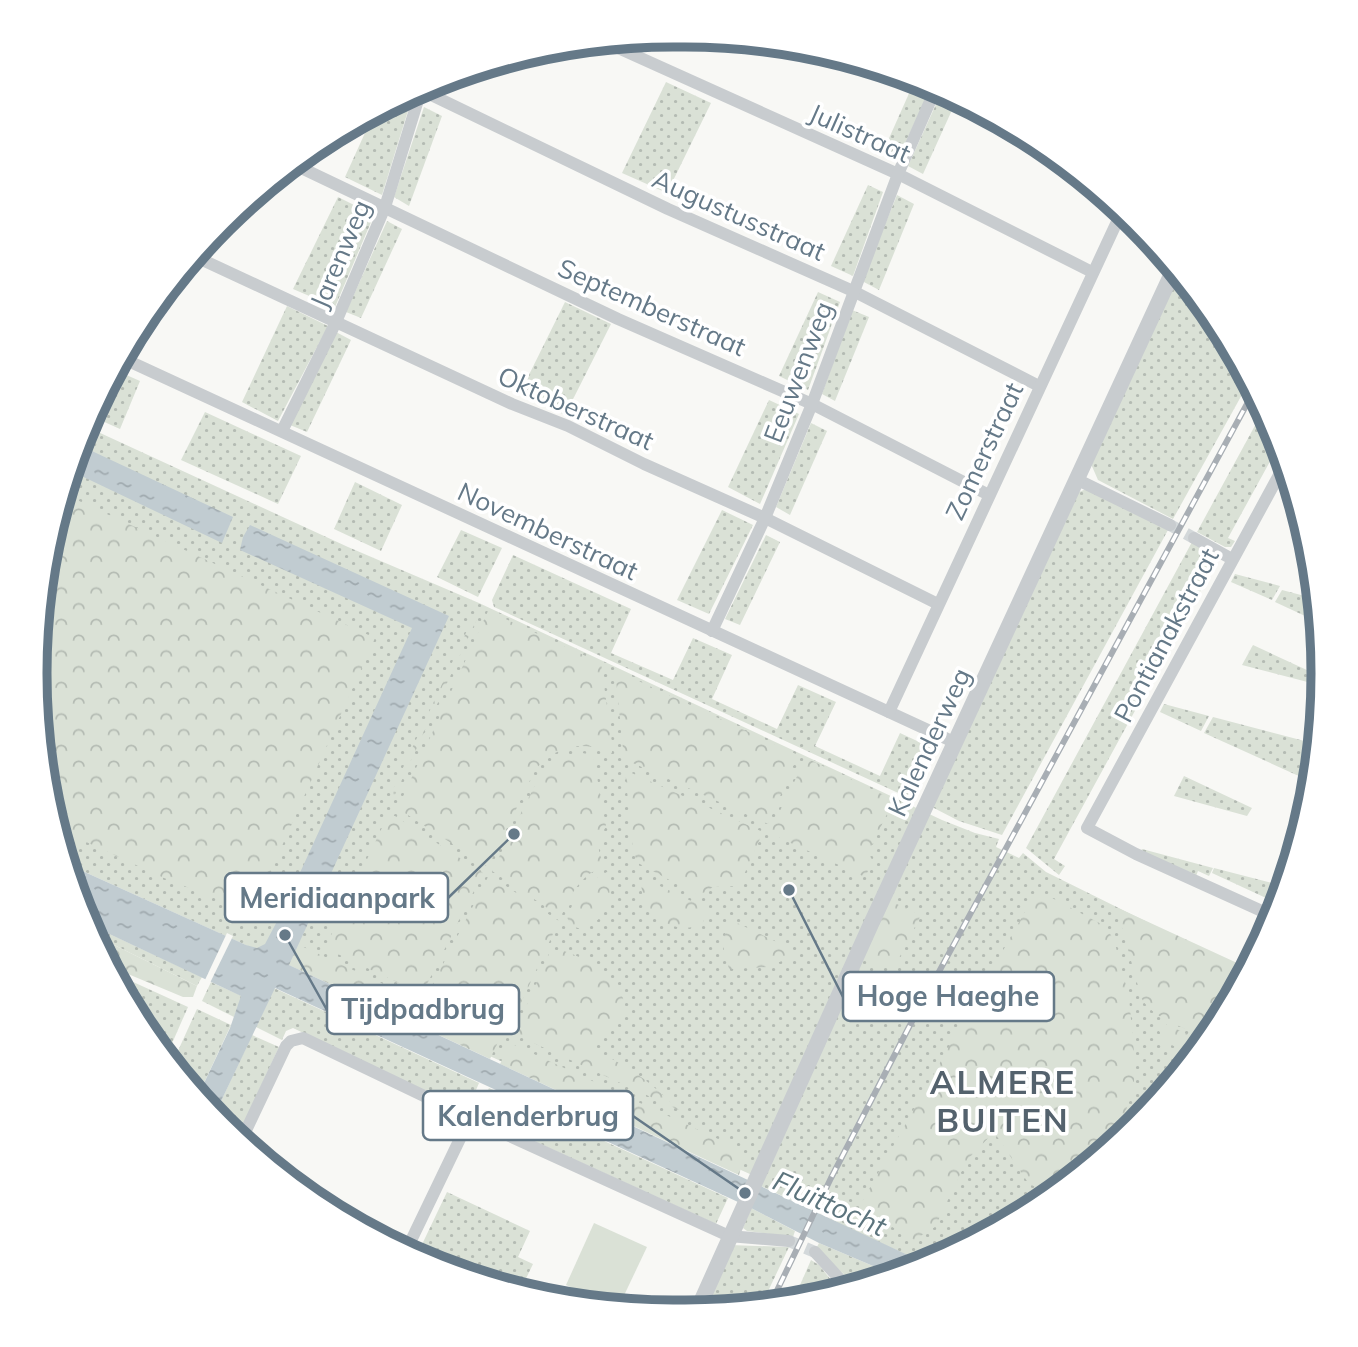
<svg xmlns="http://www.w3.org/2000/svg" width="1358" height="1347" viewBox="0 0 1358 1347" font-family="Mulish,sans-serif">
  <style>
    .grass { fill: url(#grass-dots) }
    .forest { fill: url(#forest-crowns) }
    .garden { fill: #dae1d6 }
    .water { fill: url(#water-ripples) }
    .pier { fill: #f8f8f5 }
    .lines { fill: none; stroke-linecap: round; stroke-linejoin: round }
    .minor-tunnel { stroke: #d3d8da; stroke-width: 12; stroke-dasharray: 12 6; stroke-linecap: butt }
    .minor { stroke: #c8cccf; stroke-width: 12 }
    .tertiary { stroke: #c8cccf; stroke-width: 16 }
    .rail-casing { stroke: #a8aeb4; stroke-width: 6 }
    .rail { stroke: #fff; stroke-width: 3.5; stroke-dasharray: 10; stroke-linecap: butt }
    .labels { text-anchor: middle; dominant-baseline: central; stroke-width: 7; stroke-linejoin: round; paint-order: stroke }
    .street-label { font-size: 26px; fill: #657988; stroke: #fff }
    .water-label { font-size: 28px; font-style: italic; fill: #5c747d; stroke: #fff }
    .district-label { font-size: 33px; font-weight: bold; letter-spacing: 2px; fill: #54626d; stroke: #fff }
    .rim { fill: none; stroke: #657988; stroke-width: 9 }
    .leader { fill: none; stroke: #657988; stroke-width: 2.5 }
    .callout-dot { fill: #657988; stroke: #fff; stroke-width: 2.5 }
    .callout { fill: #fff; stroke: #657988; stroke-width: 2.5 }
    .callout-label { font-size: 28px; text-anchor: middle; font-weight: bold; fill: #657988 }
  </style>
  <defs>
    <pattern id="grass-dots" width="8" height="8" patternUnits="userSpaceOnUse" patternTransform="scale(1.75)"><rect width="8" height="8" fill="#dae1d6"/><path d="M2 2h.1M6 6h.1" fill="none" stroke="#b4bbb3" stroke-width="1.8" stroke-linecap="round"/></pattern>
    <pattern id="forest-crowns" width="20" height="18" patternUnits="userSpaceOnUse" patternTransform="scale(1.75)"><rect width="20" height="18" fill="#dae1d6"/><path d="M2 6a3 3 0 1 1 6 0M12 15a3 3 0 1 1 6 0" fill="none" stroke="#b4bbb3"/></pattern>
    <pattern id="water-ripples" width="26" height="14" patternUnits="userSpaceOnUse" patternTransform="scale(1.75)"><rect width="26" height="14" fill="#c1ccd1"/><path d="M2 4q2-2 4 0t4 0M15 11q2-2 4 0t4 0" fill="none" stroke="#a0aaaf"/></pattern>
  </defs>
  <rect width="100%" height="100%" fill="#f8f8f5"/>
  <g class="grass">
    <polygon points="915,80 932,85 897,161 882,154"/>
    <polygon points="666,82 711,103 667,193 622,173"/>
    <polygon points="942,91 957,99 923,174 908,166"/>
    <polygon points="403,98 411,101 382,195 345,177 374,113"/>
    <polygon points="424,107 442,116 409,206 394,197"/>
    <polygon points="868,185 883,192 853,276 831,266"/>
    <polygon points="897,195 914,204 879,290 862,281"/>
    <polygon points="338,197 374,215 335,307 293,289"/>
    <polygon points="387,221 402,229 361,318 346,312"/>
    <polygon points="1178,273 1215,318 1249,382 1173,519 1098,480 1091,464"/>
    <polygon points="818,292 840,302 808,390 779,376"/>
    <polygon points="565,302 611,324 565,415 520,393"/>
    <polygon points="287,306 328,326 278,421 242,402"/>
    <polygon points="852,310 869,317 835,401 822,394"/>
    <polygon points="336,332 351,340 307,432 290,425"/>
    <polygon points="115,370 140,381 120,429 91,416"/>
    <polygon points="769,400 799,414 760,504 728,487"/>
    <polygon points="1264,409 1274,429 1279,445 1228,538 1235,541 1231,547 1225,547 1197,532"/>
    <polygon points="205,412 301,456 278,504 181,460"/>
    <polygon points="811,423 827,431 790,515 776,507"/>
    <polygon points="85,426 348,547 479,603 942,820 975,833 999,839 996,847 1019,858 1023,853 1046,872 1246,971 1216,1028 1136,1125 1040,1204 927,1264 830,1220 833,1212 809,1201 806,1207 761,1186 763,1180 67,864 47,798 35,674 47,549"/>
    <polygon points="355,482 402,505 381,551 334,529"/>
    <polygon points="1086,489 1168,530 1002,835 959,821 932,807 1079,492"/>
    <polygon points="722,510 753,525 709,614 677,600"/>
    <polygon points="461,530 502,548 478,597 437,577"/>
    <polygon points="766,535 780,542 740,625 725,619"/>
    <polygon points="1192,542 1219,557 1054,859 1065,866 1059,875 1026,848"/>
    <polygon points="513,555 631,609 611,653 673,680 693,638 732,655 712,699 777,729 798,685 836,702 815,746 880,776 900,733 930,747 907,797 494,607 492,600"/>
    <polygon points="1235,574 1280,586 1272,600 1231,582"/>
    <polygon points="1282,590 1316,599 1318,622 1275,602"/>
    <polygon points="1253,645 1322,677 1319,685 1242,665"/>
    <polygon points="1164,704 1209,716 1201,731 1160,712"/>
    <polygon points="1213,717 1316,744 1312,782 1204,733"/>
    <polygon points="1184,776 1252,808 1247,816 1174,796"/>
    <polygon points="1142,849 1213,868 1209,876 1198,871 1196,876 1141,851"/>
    <polygon points="1214,868 1284,886 1279,904 1212,873"/>
    <polygon points="86,923 202,977 197,986 92,934"/>
    <polygon points="120,976 188,1007 166,1057 143,1029 118,982"/>
    <polygon points="211,982 242,996 234,1017 202,1001"/>
    <polygon points="274,988 479,1083 467,1111 293,1028 286,1031 282,1040 256,1027"/>
    <polygon points="197,1009 231,1025 198,1096 172,1064"/>
    <polygon points="252,1035 279,1047 237,1138 214,1116"/>
    <polygon points="489,1088 728,1198 716,1224 477,1115"/>
    <polygon points="447,1192 530,1231 518,1257 533,1264 520,1291 430,1264 416,1257"/>
    <polygon points="751,1208 795,1231 793,1237 747,1231 743,1228"/>
    <polygon points="819,1243 892,1274 856,1285 816,1249"/>
    <polygon points="730,1245 789,1247 762,1304 702,1310"/>
    <polygon points="811,1260 819,1265 840,1291 809,1300 793,1301"/>
  </g>
  <g class="forest">
    <polygon points="64,494 375,638 252,913 164,878 56,828 47,798 35,674 47,549"/>
    <polygon points="478,607 482,608 393,799 394,787"/>
    <path d="M488,611l113,52 11,80v10c-29,-13 -56,-8 -77,17l-47,97 -88,-57v-7z"/>
    <polygon points="615,670 798,755 768,824 624,759"/>
    <path d="M582,753l11,2 13,71c-8,16 -11,24 0,40 -25,7 -36,29 -45,51l-69,-46 51,-102 18,-12z"/>
    <polygon points="806,758 886,796 890,808 868,853 873,861 865,877 769,833"/>
    <polygon points="625,770 763,832 739,886 713,887 699,896 638,863 633,851"/>
    <polygon points="388,815 395,816 483,873 422,994 325,948"/>
    <path d="M607,872c6,26 3,44 -23,57 -9,-1 -14,-3 -17,-12 10,-24 16,-33 40,-45z"/>
    <polygon points="489,875 559,921 507,1033 426,997"/>
    <path d="M643,878l65,31 -5,13c-24,19 -70,-11 -60,-44z"/>
    <polygon points="1037,890 1105,926 1114,940 1129,997 1134,1053 1134,1089 1113,1144 1052,1194 1029,1184 994,1132 967,1160 935,1227 914,1240 859,1207"/>
    <polygon points="890,901 921,915 893,970 862,959"/>
    <path d="M1118,908l130,60 -32,60 -8,10c-20,-9 -58,-20 -67,-41l-20,-73 -5,-10z"/>
    <polygon points="730,921 735,922 800,953 768,967 729,969 722,942"/>
    <polygon points="92,934 197,986 193,997 183,997 116,969 108,963"/>
    <polygon points="297,944 500,1038 490,1059 289,965"/>
    <path d="M559,950c22,3 74,37 65,64 -3,10 -13,11 -20,17 -4,5 -7,14 -10,19 38,18 55,31 85,60l-165,-76 35,-80z"/>
    <polygon points="1153,1018 1204,1042 1193,1056 1164,1041"/>
    <polygon points="510,1043 742,1150 744,1157 739,1175 500,1064"/>
  </g>
  <polygon class="garden" points="594,1223 647,1247 619,1306 608,1305 566,1285"/>
  <g class="water">
    <polygon points="79,445 233,517 222,543 71,471"/>
    <polygon points="250,525 449,616 289,965 927,1264 892,1274 819,1243 751,1208 275,988 214,1116 198,1096 230,1028 241,996 86,923 67,864 246,945 257,948 265,944 282,912 412,628 240,550 243,537"/>
  </g>
  <polygon class="pier" points="227,933 233,936 209,985 204,982"/>
  <g class="lines">
    <g class="minor-tunnel">
      <polyline points="1170,525 1194,538"/>
      <polyline points="789,1241 815,1252"/>
    </g>
    <g class="minor">
      <polyline points="605,42 898,174 1092,272"/>
      <polyline points="419,89 668,209 853,291 1039,386"/>
      <polyline points="293,164 618,319 812,404 989,495"/>
      <polyline points="194,256 512,404 568,426 644,464 765,518 938,604"/>
      <polyline points="122,358 956,743"/>
      <polyline points="282,431 336,322 385,207 422,87"/>
      <polyline points="1078,480 1170,525"/>
      <polyline points="1194,538 1232,559"/>
      <polyline points="712,631 765,518 812,404 898,174 936,88"/>
      <polyline points="889,712 1122,211"/>
      <polyline points="1275,917 1136,854 1087,828 1285,464"/>
      <polyline points="241,1141 286,1046 291,1041 303,1038 470,1118 729,1236 789,1241"/>
      <polyline points="406,1251 470,1118"/>
      <polyline points="815,1252 848,1288"/>
    </g>
    <polyline class="tertiary" points="697,1311 871,924 1174,269"/>
    <defs>
      <polyline id="rail" points="771,1303 831,1178 909,1027 1254,391"/>
    </defs>
    <use href="#rail" class="rail-casing"/>
    <use href="#rail" class="rail"/>
  </g>
  <g class="labels">
    <g class="street-label">
      <text transform="translate(860 133) rotate(24)">Julistraat</text>
      <text transform="translate(739 215) rotate(24)">Augustusstraat</text>
      <text transform="translate(340 254) rotate(-67)">Jarenweg</text>
      <text transform="translate(652 307) rotate(24)">Septemberstraat</text>
      <text transform="translate(798 372) rotate(-69)">Eeuwenweg</text>
      <text transform="translate(576 408) rotate(24)">Oktoberstraat</text>
      <text transform="translate(984 451) rotate(-65)">Zomerstraat</text>
      <text transform="translate(548 531) rotate(25)">Novemberstraat</text>
      <text transform="translate(1166 635) rotate(-62)">Pontianakstraat</text>
      <text transform="translate(929 742) rotate(-65)">Kalenderweg</text>
    </g>
    <g class="water-label">
      <text transform="translate(830 1203) rotate(24)">Fluittocht</text>
    </g>
    <g class="district-label">
      <text x="1003" y="1081">ALMERE<tspan x="1003" dy="38">BUITEN</tspan></text>
    </g>
  </g>
  <path d="M0 0H1358V1347H0ZM673 47H685A626 626 0 0 1 1311 673V674A626 626 0 0 1 685 1300H673A626 626 0 0 1 47 674V673A626 626 0 0 1 673 47Z" fill="#fff" fill-rule="evenodd"/>
  <path class="rim" d="M673 47H685A626 626 0 0 1 1311 673V674A626 626 0 0 1 685 1300H673A626 626 0 0 1 47 674V673A626 626 0 0 1 673 47Z"/>
  <path class="leader" d="M514 834L448 898M789 890L843 997M285 935L327 1010M745 1193L633 1116"/>
  <g class="callout-dot">
    <circle cx="514" cy="834" r="7"/>
    <circle cx="789" cy="890" r="7"/>
    <circle cx="285" cy="935" r="7"/>
    <circle cx="745" cy="1193" r="7"/>
  </g>
  <g class="callout">
    <rect x="225" y="873" width="223" height="49" rx="7"/>
    <rect x="843" y="972" width="211" height="49" rx="7"/>
    <rect x="327" y="985" width="192" height="49" rx="7"/>
    <rect x="423" y="1091" width="210" height="49" rx="7"/>
  </g>
  <g class="callout-label">
    <text x="337" y="908">Meridiaanpark</text>
    <text x="948" y="1006">Hoge Haeghe</text>
    <text x="423" y="1019">Tijdpadbrug</text>
    <text x="528" y="1126">Kalenderbrug</text>
  </g>
</svg>
